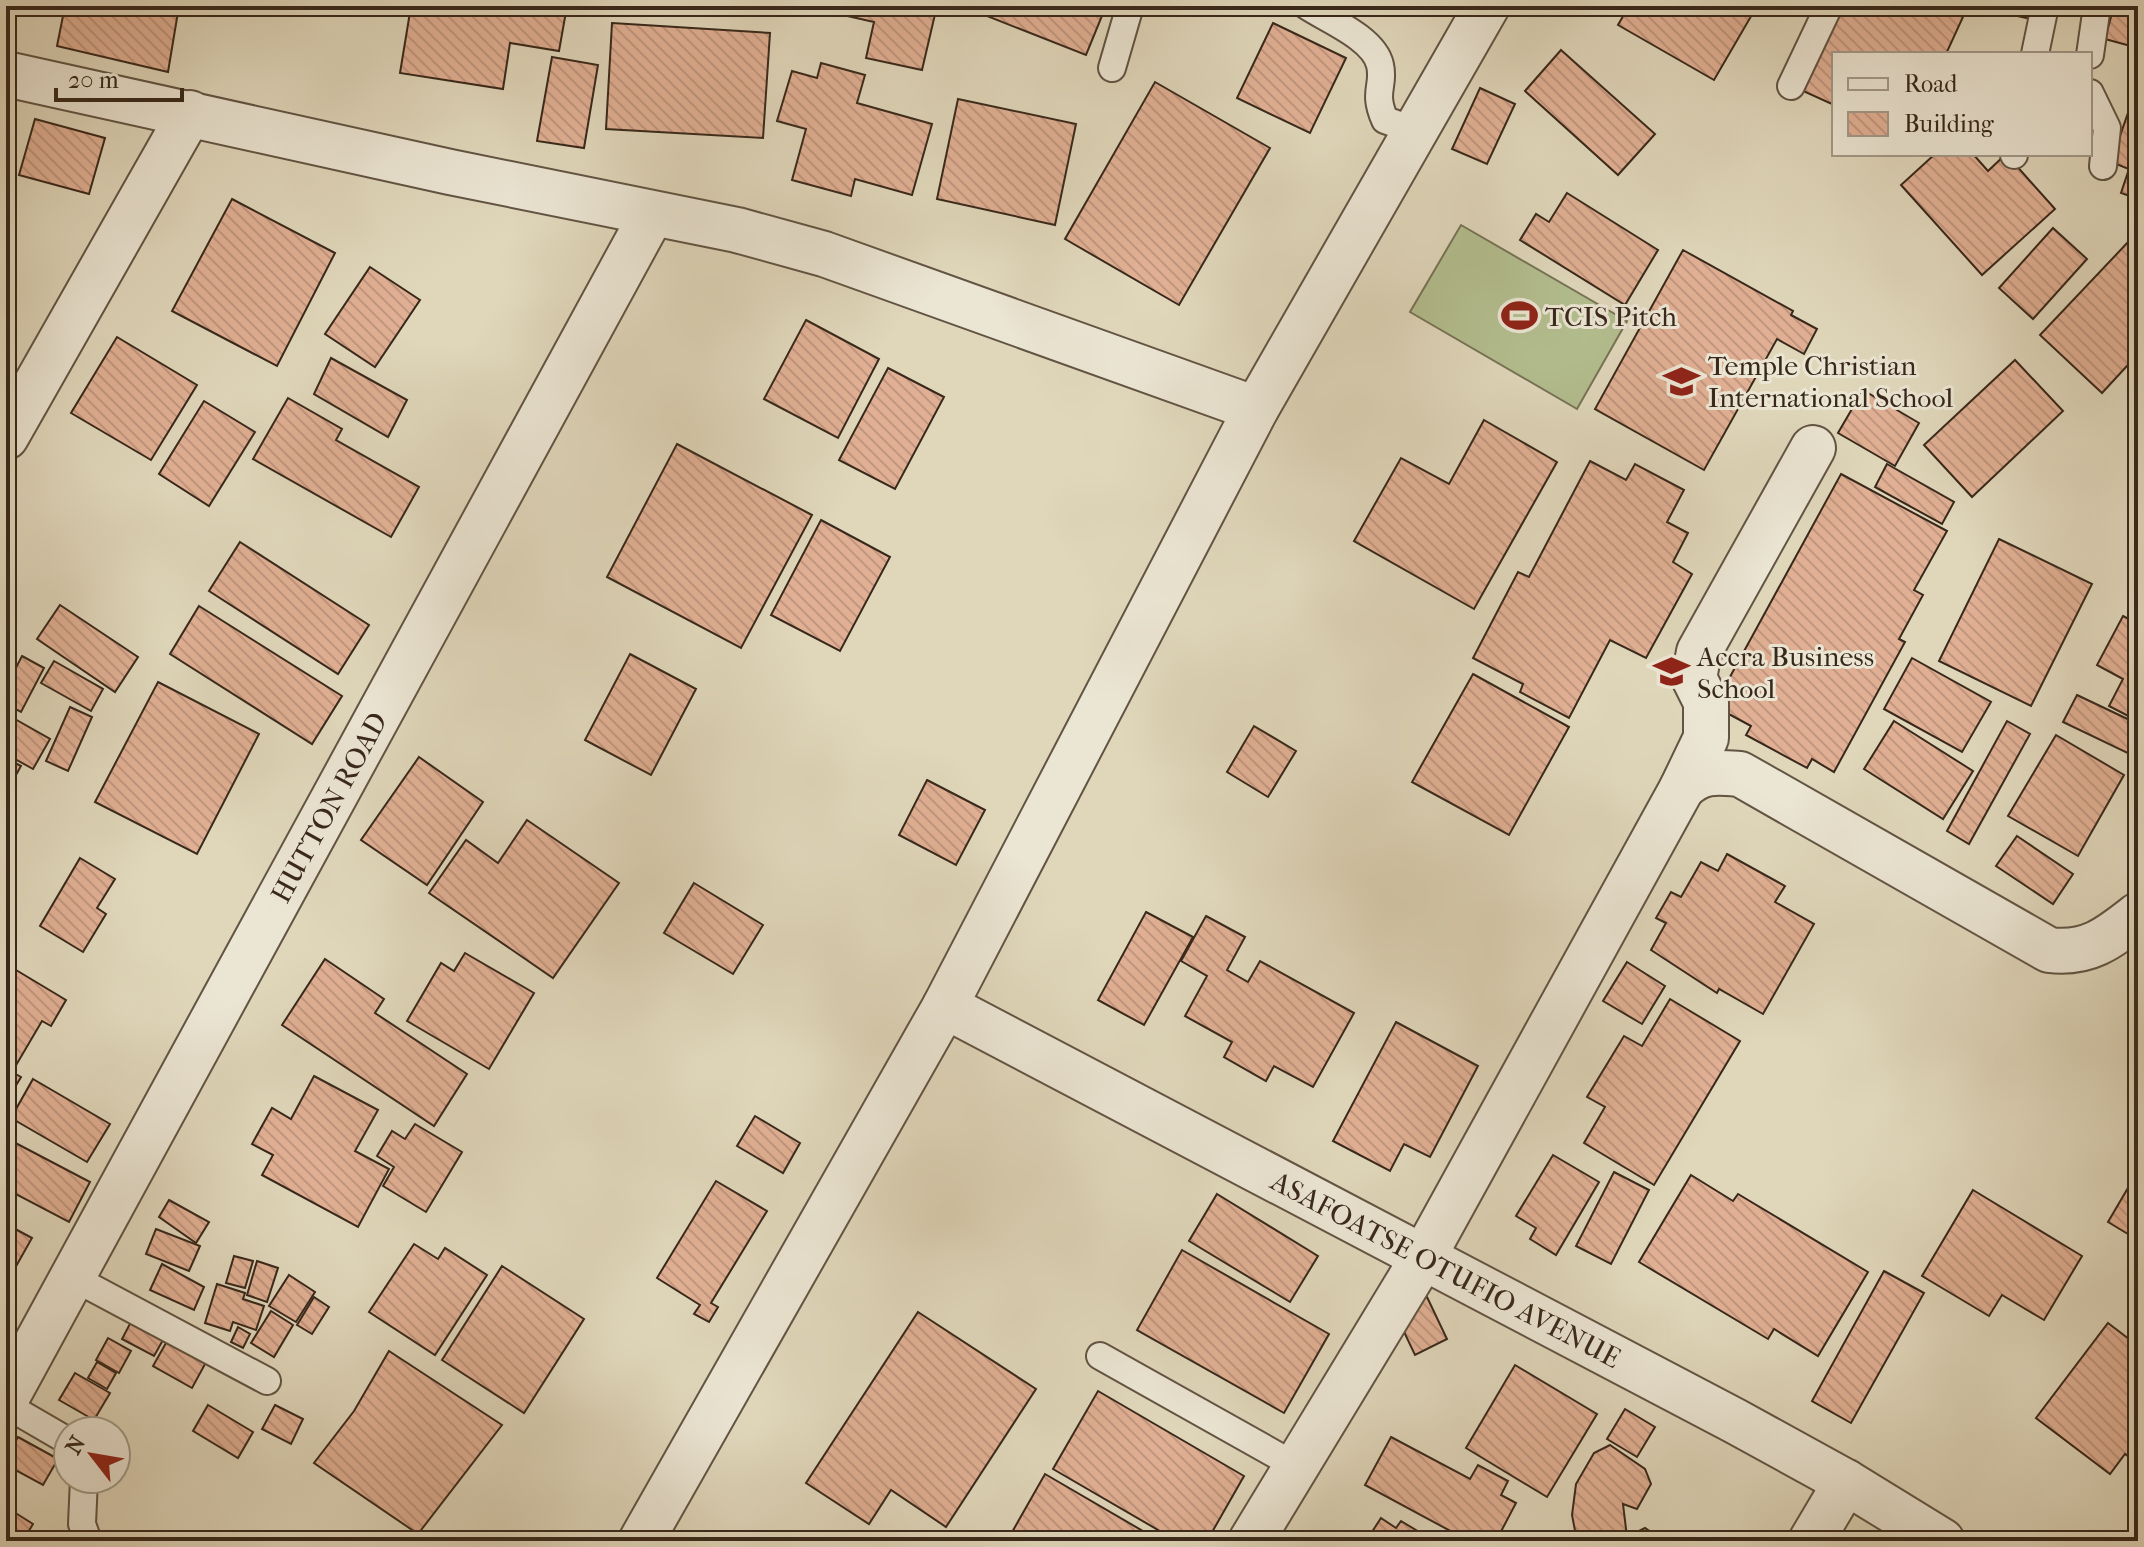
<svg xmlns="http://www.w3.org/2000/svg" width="2144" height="1547" viewBox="0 0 2144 1547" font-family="'IM FELL French Canon',serif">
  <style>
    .pitch { fill: #b3be8f; stroke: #767355; stroke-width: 2 }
    .building { fill: url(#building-back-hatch); stroke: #38281b; stroke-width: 2 }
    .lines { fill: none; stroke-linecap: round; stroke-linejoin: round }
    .service-casing { stroke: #625443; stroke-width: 30 }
    .minor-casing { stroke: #625443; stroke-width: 48 }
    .service { stroke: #ebe5d3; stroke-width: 26 }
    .minor { stroke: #ebe5d3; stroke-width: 44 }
    .labels { text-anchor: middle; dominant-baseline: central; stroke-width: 6; stroke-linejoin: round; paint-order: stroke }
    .poi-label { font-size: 28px; fill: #38281b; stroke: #ebe5d3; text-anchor: start }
    .street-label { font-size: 28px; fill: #38281b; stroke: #ebe5d3 }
  </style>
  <defs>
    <pattern id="building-back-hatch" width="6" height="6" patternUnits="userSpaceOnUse" patternTransform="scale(2)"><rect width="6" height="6" fill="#e1b094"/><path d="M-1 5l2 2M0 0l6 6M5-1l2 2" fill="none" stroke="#c2977f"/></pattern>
  </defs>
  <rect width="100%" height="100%" fill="#e0d7bb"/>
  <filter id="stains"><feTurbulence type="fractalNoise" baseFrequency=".0025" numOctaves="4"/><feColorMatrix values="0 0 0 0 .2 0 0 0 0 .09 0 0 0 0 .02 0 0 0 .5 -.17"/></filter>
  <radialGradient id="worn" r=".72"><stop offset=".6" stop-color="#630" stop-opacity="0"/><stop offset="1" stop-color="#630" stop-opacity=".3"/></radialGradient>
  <polygon class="pitch" points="1461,225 1627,321 1577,409 1410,312"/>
  <g class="building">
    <polygon points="65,6 179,6 168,72 57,46"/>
    <polygon points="411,6 567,6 559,51 510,43 503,89 400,73"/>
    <polygon points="803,6 959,6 957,15 936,10 922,70 866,58 874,22"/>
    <polygon points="991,6 1106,6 1086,55 987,16"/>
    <polygon points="1629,6 1757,6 1714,80 1618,25"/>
    <polygon points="1841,6 1968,6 1946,54 1834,54 1834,105 1801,90"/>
    <polygon points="1986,6 2043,6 2040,21 1986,9"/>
    <polygon points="2114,6 2138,6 2138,48 2105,39"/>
    <polygon points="612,23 770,33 763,138 606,129"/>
    <polygon points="1273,23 1346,58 1310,133 1237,98"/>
    <polygon points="1561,50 1655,134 1618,175 1525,91"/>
    <polygon points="552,57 598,65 584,148 537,141"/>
    <polygon points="821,63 865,75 857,103 932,124 912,195 855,179 851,196 792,180 806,129 777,121 792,71 817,78"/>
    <polygon points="1155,82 1270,148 1179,305 1065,239"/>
    <polygon points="2138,84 2138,199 2121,193 2129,169 2111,162"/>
    <polygon points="1480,88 1515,104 1487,164 1452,149"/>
    <polygon points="958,99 1076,124 1055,225 937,199"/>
    <polygon points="35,119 105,138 89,194 19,175"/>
    <polygon points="1935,154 1973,154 1988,171 2006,154 2055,209 1982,275 1901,185"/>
    <polygon points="1567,193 1658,250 1625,305 1520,240 1536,214 1549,222"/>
    <polygon points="232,199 335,253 277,366 172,311"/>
    <polygon points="2053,228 2087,259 2033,319 1999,288"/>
    <polygon points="2130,240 2138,248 2138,354 2102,393 2040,335"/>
    <polygon points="1683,250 1793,311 1791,315 1817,329 1804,354 1777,339 1704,470 1595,409"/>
    <polygon points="370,267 420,300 375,367 325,334"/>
    <polygon points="806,320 879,359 838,438 764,399"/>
    <polygon points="117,337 197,385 151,460 71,413"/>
    <polygon points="331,358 407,400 388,437 314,394"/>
    <polygon points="2015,360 2063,411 1972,497 1924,445"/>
    <polygon points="888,368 944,397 895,489 839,460"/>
    <polygon points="1863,390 1919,423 1895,466 1838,433"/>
    <polygon points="288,398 342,429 336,440 419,487 391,537 253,459"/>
    <polygon points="204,401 255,432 209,506 159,474"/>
    <polygon points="1484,420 1557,462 1474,609 1354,541 1401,458 1449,484"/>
    <polygon points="677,444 812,515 741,648 607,577"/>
    <polygon points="1590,461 1626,480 1635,464 1684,490 1667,522 1688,533 1673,562 1692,574 1646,658 1610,640 1569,718 1520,692 1523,684 1473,658 1518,572 1529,577"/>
    <polygon points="1887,464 1954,502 1942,524 1875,487"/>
    <polygon points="1841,474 1947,531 1914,590 1923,595 1899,639 1905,642 1834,772 1812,759 1807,768 1746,735 1751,726 1714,706"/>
    <polygon points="821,520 890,557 840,651 771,615"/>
    <polygon points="1999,539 2092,584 2031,706 1939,661"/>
    <polygon points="240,542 369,625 338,674 209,591"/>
    <polygon points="60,605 138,657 115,692 37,639"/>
    <polygon points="199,606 342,696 312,744 170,654"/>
    <polygon points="2123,616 2138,624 2138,721 2109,706 2123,679 2097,665"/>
    <polygon points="630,654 696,689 651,775 585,740"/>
    <polygon points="22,656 44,668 21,712 6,704 6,687"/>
    <polygon points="1912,658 1991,702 1962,752 1884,709"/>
    <polygon points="54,661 103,689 91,711 41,683"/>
    <polygon points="1473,674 1569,727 1509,835 1412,782"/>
    <polygon points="158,682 259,734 197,854 95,802"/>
    <polygon points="2077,695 2138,724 2138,758 2063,722"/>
    <polygon points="70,707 92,717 68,771 46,761"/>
    <polygon points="6,714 50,739 33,769 6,754"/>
    <polygon points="1894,721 1973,771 1943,819 1864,769"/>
    <polygon points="2007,721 2030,734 1969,844 1947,831"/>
    <polygon points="1254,726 1296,751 1268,797 1227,772"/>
    <polygon points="2056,735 2124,775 2078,856 2008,816"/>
    <polygon points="419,757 483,802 427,885 361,840"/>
    <polygon points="6,758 21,766 7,791 6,790"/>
    <polygon points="927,780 985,810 956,865 899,835"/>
    <polygon points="6,815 15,820 6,837"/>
    <polygon points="527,820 619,883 553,978 429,893 466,840 498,863"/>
    <polygon points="2017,836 2073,874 2053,904 1996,866"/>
    <polygon points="1727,854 1785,886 1775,902 1814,924 1763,1014 1719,989 1717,993 1651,950 1666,923 1656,918 1671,892 1681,897 1701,862 1718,871"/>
    <polygon points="80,858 115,879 97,908 106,914 83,952 40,926"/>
    <polygon points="694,883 763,925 733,974 664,933"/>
    <polygon points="6,897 14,901 6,915"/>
    <polygon points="1146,912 1193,937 1144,1025 1098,1000"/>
    <polygon points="1206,916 1245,937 1227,970 1248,982 1260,961 1354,1013 1313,1087 1274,1066 1266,1081 1224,1057 1232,1042 1185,1016 1207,976 1181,961"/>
    <polygon points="465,953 534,993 489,1069 407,1021 441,963 454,971"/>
    <polygon points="325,959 384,999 375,1013 467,1074 434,1126 282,1025"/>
    <polygon points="1627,962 1665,986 1642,1024 1603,1001"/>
    <polygon points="6,964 66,1000 51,1026 42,1021 12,1072 21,1077 6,1102"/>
    <polygon points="1670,999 1740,1041 1654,1185 1584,1143 1605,1107 1587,1097 1624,1036 1642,1046"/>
    <polygon points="1396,1022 1478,1066 1430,1157 1404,1144 1390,1171 1333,1141"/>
    <polygon points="314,1076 378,1110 355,1151 389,1169 358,1227 262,1175 273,1155 252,1144 272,1108 291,1119"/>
    <polygon points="33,1079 110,1124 87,1162 11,1118"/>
    <polygon points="755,1116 800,1143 783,1173 737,1146"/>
    <polygon points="415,1124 462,1152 426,1212 383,1186 394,1167 377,1156 392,1131 405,1139"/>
    <polygon points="6,1138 90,1182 69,1222 6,1189"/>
    <polygon points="1553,1155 1599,1182 1556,1255 1530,1239 1536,1228 1516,1216"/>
    <polygon points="1614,1172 1649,1190 1611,1264 1576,1246"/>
    <polygon points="1691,1175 1733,1201 1738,1194 1868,1272 1818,1356 1774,1329 1768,1339 1639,1262"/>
    <polygon points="2135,1176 2138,1177 2138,1240 2108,1222"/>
    <polygon points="716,1181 767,1211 711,1303 718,1307 709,1322 694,1314 700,1305 657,1278"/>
    <polygon points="1973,1190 2082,1256 2044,1320 2002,1295 1989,1316 1922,1276"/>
    <polygon points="1217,1194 1318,1256 1290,1302 1189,1241"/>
    <polygon points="169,1200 209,1222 196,1243 159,1217"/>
    <polygon points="6,1224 32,1238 6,1284"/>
    <polygon points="156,1229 200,1246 189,1271 146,1254"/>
    <polygon points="414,1244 438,1259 445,1248 487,1275 435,1355 369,1312"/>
    <polygon points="1182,1250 1329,1334 1284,1413 1137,1330"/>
    <polygon points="234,1256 253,1261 245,1288 226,1283"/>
    <polygon points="257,1261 278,1268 267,1302 247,1295"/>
    <polygon points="162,1264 204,1287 194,1310 150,1290"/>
    <polygon points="502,1266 584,1319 524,1413 442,1360"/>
    <polygon points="1884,1271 1924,1293 1851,1423 1812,1401"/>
    <polygon points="289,1275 315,1292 296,1322 269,1306"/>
    <polygon points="217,1284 245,1293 243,1299 264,1306 256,1330 233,1322 230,1331 205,1323"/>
    <polygon points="314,1297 329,1307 312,1334 297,1325"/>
    <polygon points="1427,1297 1447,1339 1415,1355 1395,1313"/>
    <polygon points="271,1311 293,1325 274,1357 251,1343"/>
    <polygon points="918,1312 1036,1389 946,1527 891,1490 869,1524 806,1483"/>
    <polygon points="134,1316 167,1333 154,1356 122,1339"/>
    <polygon points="2108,1323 2138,1346 2138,1464 2125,1454 2110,1474 2036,1418"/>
    <polygon points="238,1327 250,1334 243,1348 231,1342"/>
    <polygon points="171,1334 210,1355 192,1388 153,1366"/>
    <polygon points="108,1338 131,1351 119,1373 96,1360"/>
    <polygon points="389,1351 502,1425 418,1534 314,1463 354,1411"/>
    <polygon points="97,1362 116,1373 107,1389 88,1378"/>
    <polygon points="1515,1365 1597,1414 1547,1497 1466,1448"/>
    <polygon points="75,1373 110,1393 94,1420 59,1400"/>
    <polygon points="1098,1391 1244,1476 1207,1541 1177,1541 1053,1469"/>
    <polygon points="208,1405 253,1432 238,1458 193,1431"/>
    <polygon points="275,1405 303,1419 291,1444 262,1429"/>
    <polygon points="1625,1409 1655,1427 1637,1457 1607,1439"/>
    <polygon points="18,1437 58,1459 43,1485 6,1465 6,1457"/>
    <polygon points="1391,1437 1470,1479 1478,1465 1508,1481 1501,1495 1516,1503 1496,1541 1469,1541 1365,1485"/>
    <polygon points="1610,1445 1645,1469 1651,1484 1637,1509 1623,1504 1627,1537 1645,1528 1664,1541 1577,1541 1572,1515 1576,1484 1594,1453"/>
    <polygon points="1045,1474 1160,1541 1007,1541"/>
    <polygon points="6,1507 33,1524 23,1541 6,1538"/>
    <polygon points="1381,1518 1396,1528 1401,1521 1434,1541 1366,1541"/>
    <polygon points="2079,1532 2095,1541 2074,1541"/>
  </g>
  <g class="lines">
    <defs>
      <g id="service">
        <path d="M1307,6c21,14 67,32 73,59 5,21 -8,26 5,55l31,11"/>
        <polyline points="2035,54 2045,6"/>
        <polyline points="2090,55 2097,6"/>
        <polyline points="1112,68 1130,6"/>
        <polyline points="1791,86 1829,6"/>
        <polyline points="2090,93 2107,128 2103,166"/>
        <polyline points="2014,155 2014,154"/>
        <polyline points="72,1277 267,1381"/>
        <polyline points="1100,1356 1296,1466"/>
        <polyline points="6,1405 68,1441"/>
        <polyline points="84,1479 82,1524 88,1541"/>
      </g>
      <g id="minor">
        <polyline points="6,74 450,172 737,230 824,254 1256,409"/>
        <polyline points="6,437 190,113"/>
        <path d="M1682,788c19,-18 33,-16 58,-14l309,176c39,5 60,-12 89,-35"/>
        <path id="s1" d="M945,1006l790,415 111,61 96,59"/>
        <path id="s2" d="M6,1399l646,-1185"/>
        <polyline points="641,1541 945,1006 1256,409 1487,6"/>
        <polyline points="1251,1541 1424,1256 1682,788 1706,738 1706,702 1694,678 1699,652 1813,448"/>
        <polyline points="1811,1541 1846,1482"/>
      </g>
    </defs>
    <use href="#service" class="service-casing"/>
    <use href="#minor" class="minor-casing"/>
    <use href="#service" class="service"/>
    <use href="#minor" class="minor"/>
  </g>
  <defs>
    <symbol id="stadium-bare" viewBox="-9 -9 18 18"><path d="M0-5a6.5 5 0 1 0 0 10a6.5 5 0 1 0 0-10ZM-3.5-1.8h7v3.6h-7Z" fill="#8f2418" stroke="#ebe5d3" stroke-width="2.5" paint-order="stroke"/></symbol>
    <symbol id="school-bare" viewBox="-9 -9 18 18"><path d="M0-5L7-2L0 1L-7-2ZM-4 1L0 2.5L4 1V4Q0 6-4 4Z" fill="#8f2418" stroke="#ebe5d3" stroke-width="2.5" paint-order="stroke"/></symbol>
    <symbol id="university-bare" viewBox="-9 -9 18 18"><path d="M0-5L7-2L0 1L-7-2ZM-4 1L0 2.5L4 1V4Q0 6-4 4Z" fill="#8f2418" stroke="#ebe5d3" stroke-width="2.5" paint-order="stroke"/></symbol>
  </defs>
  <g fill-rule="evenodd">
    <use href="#stadium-bare" x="1494" y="290" width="51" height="51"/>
    <use href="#school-bare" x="1656" y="356" width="51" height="51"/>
    <use href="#university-bare" x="1646" y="646" width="51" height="51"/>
  </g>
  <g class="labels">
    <g class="poi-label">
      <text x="1545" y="316">TCIS Pitch</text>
      <text x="1708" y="365">Temple Christian<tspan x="1708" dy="32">International School</tspan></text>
      <text x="1697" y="656">Accra Business<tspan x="1697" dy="32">School</tspan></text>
    </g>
    <g class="street-label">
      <text stroke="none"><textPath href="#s2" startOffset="674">HUTTON ROAD</textPath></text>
      <text stroke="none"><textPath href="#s1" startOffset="566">ASAFOATSE OTUFIO AVENUE</textPath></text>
    </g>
  </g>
  <rect width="2144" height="1547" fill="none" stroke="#e0d7bb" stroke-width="32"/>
  <rect x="8" y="8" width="2128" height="1531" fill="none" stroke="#38281b" stroke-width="4"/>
  <rect x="16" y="16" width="2112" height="1515" fill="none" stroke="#38281b" stroke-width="2"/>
  <rect x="1832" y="52" width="260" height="104" fill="#ebe5d3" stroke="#a39989" stroke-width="2"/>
  <rect x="1848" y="78" width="40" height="12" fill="#ebe5d3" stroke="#a39989" stroke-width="2"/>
  <text x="1904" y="92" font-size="24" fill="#38281b">Road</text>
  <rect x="1848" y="112" width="40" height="24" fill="url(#building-back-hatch)" stroke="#a39989" stroke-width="2"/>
  <text x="1904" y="132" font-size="24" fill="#38281b">Building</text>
  <g transform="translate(92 1455) rotate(301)"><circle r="38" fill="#ebe5d3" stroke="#a39989" stroke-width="2"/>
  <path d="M0-6L14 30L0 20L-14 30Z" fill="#8f2418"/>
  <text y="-12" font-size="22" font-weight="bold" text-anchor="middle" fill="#38281b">N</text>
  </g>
  <path d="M56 88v12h126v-12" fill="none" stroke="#38281b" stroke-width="4"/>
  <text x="68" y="88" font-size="24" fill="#38281b" stroke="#ebe5d3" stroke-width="6" paint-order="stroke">20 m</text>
  <rect width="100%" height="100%" filter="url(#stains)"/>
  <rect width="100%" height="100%" fill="url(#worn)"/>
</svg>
